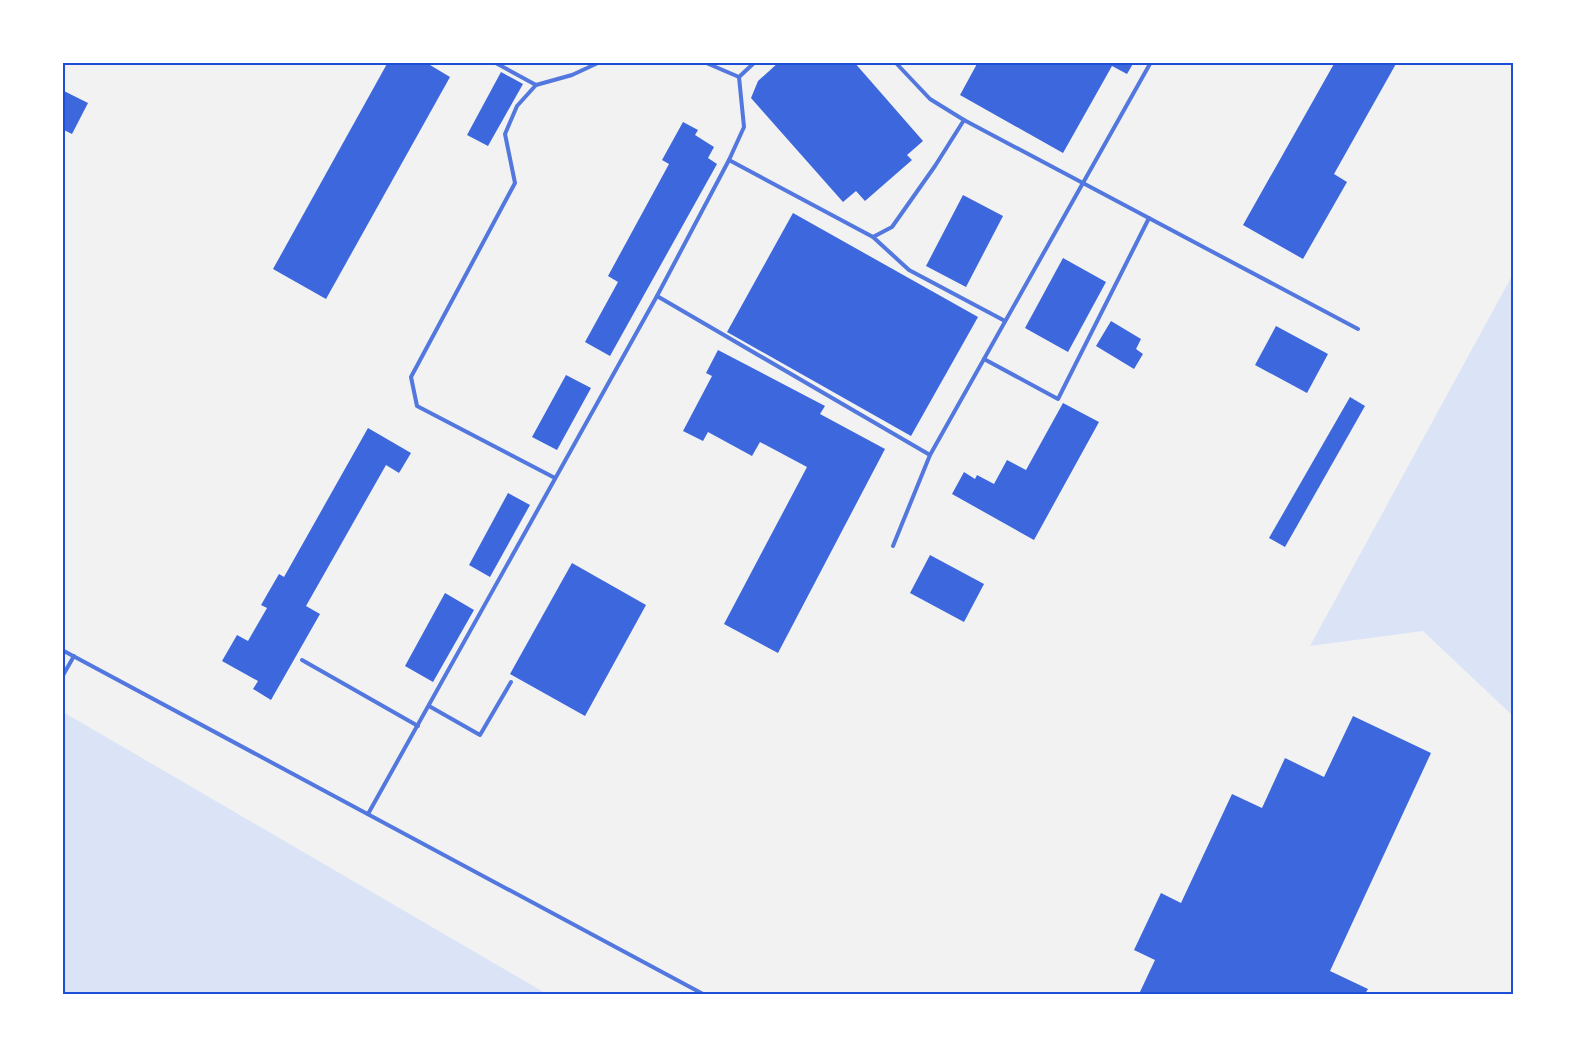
<svg xmlns="http://www.w3.org/2000/svg" width="1576" height="1057" viewBox="0 0 1576 1057" font-family="Roboto,sans-serif">
  <style>
    .green { fill: #dbe4f7 }
    .building { fill: #3d67dc }
    .lines { fill: none; stroke-linecap: round; stroke-linejoin: round }
    .service { stroke: #5277de; stroke-width: 4 }
    .neatline { fill: none; stroke: #1d4ed8; stroke-width: 2 }
  </style>
  <rect width="100%" height="100%" fill="#f2f2f2"/>
  <g class="green">
    <polygon points="1513,274 1513,716 1423,631 1310,646"/>
    <polygon points="62,712 63,712 547,994 63,994"/>
  </g>
  <g class="building">
    <polygon points="388,62 425,62 450,77 326,299 273,269"/>
    <polygon points="779,62 854,62 923,141 907,155 912,160 865,201 856,191 843,202 751,98 758,81"/>
    <polygon points="978,62 1134,62 1127,74 1112,66 1063,153 960,95"/>
    <polygon points="1335,62 1397,62 1334,174 1347,182 1303,259 1243,225"/>
    <polygon points="501,72 523,84 488,146 467,135"/>
    <polygon points="62,90 88,103 72,134 62,129"/>
    <polygon points="683,122 698,130 695,135 714,147 708,158 717,164 610,356 585,342 618,282 608,276 669,164 662,160"/>
    <polygon points="963,195 1003,216 966,287 926,266"/>
    <polygon points="793,213 978,317 911,436 727,332"/>
    <polygon points="1063,258 1106,282 1068,352 1025,328"/>
    <polygon points="1111,321 1141,339 1136,349 1143,354 1134,369 1096,346"/>
    <polygon points="1276,326 1328,354 1307,393 1255,365"/>
    <polygon points="718,350 825,406 820,414 885,449 778,653 724,624 807,467 760,442 752,456 708,432 703,441 683,431 712,376 706,373"/>
    <polygon points="566,375 591,388 557,450 532,437"/>
    <polygon points="1350,397 1365,406 1285,547 1269,538"/>
    <polygon points="1063,403 1099,422 1034,540 952,494 964,472 975,479 977,475 994,484 1007,460 1026,470"/>
    <polygon points="368,428 411,453 399,473 386,465 306,606 320,614 271,700 253,689 258,681 222,661 237,635 248,641 267,608 261,605 279,574 284,577"/>
    <polygon points="508,493 530,505 490,577 469,565"/>
    <polygon points="930,555 984,584 964,622 910,593"/>
    <polygon points="572,563 646,605 585,716 510,674"/>
    <polygon points="445,593 474,610 433,682 405,666"/>
    <polygon points="1353,716 1431,753 1330,971 1368,989 1365,994 1139,994 1155,960 1134,950 1161,893 1181,903 1232,794 1262,808 1285,758 1324,777"/>
  </g>
  <g class="lines">
    <g class="service">
      <polyline points="494,62 536,85"/>
      <polyline points="704,62 739,77"/>
      <polyline points="755,62 739,77 744,127 729,160 873,237 892,227 935,166 964,120 1358,329"/>
      <polyline points="895,62 930,99 964,120"/>
      <polyline points="873,237 909,270 1005,321"/>
      <polyline points="657,296 930,455 1151,62"/>
      <polyline points="984,359 1058,399 1149,218"/>
      <polyline points="555,478 417,406 411,377 515,183 505,134 517,106 536,85 572,75 600,62"/>
      <polyline points="893,546 930,455"/>
      <polyline points="62,650 703,994"/>
      <polyline points="302,660 418,726"/>
      <polyline points="62,677 74,656"/>
      <polyline points="429,706 480,735 511,682"/>
      <polyline points="368,814 657,296 729,160"/>
    </g>
  </g>
  <rect width="1576" height="1057" fill="none" stroke="#ffffff" stroke-width="128"/>
  <rect x="64" y="64" width="1448" height="929" class="neatline"/>
</svg>
